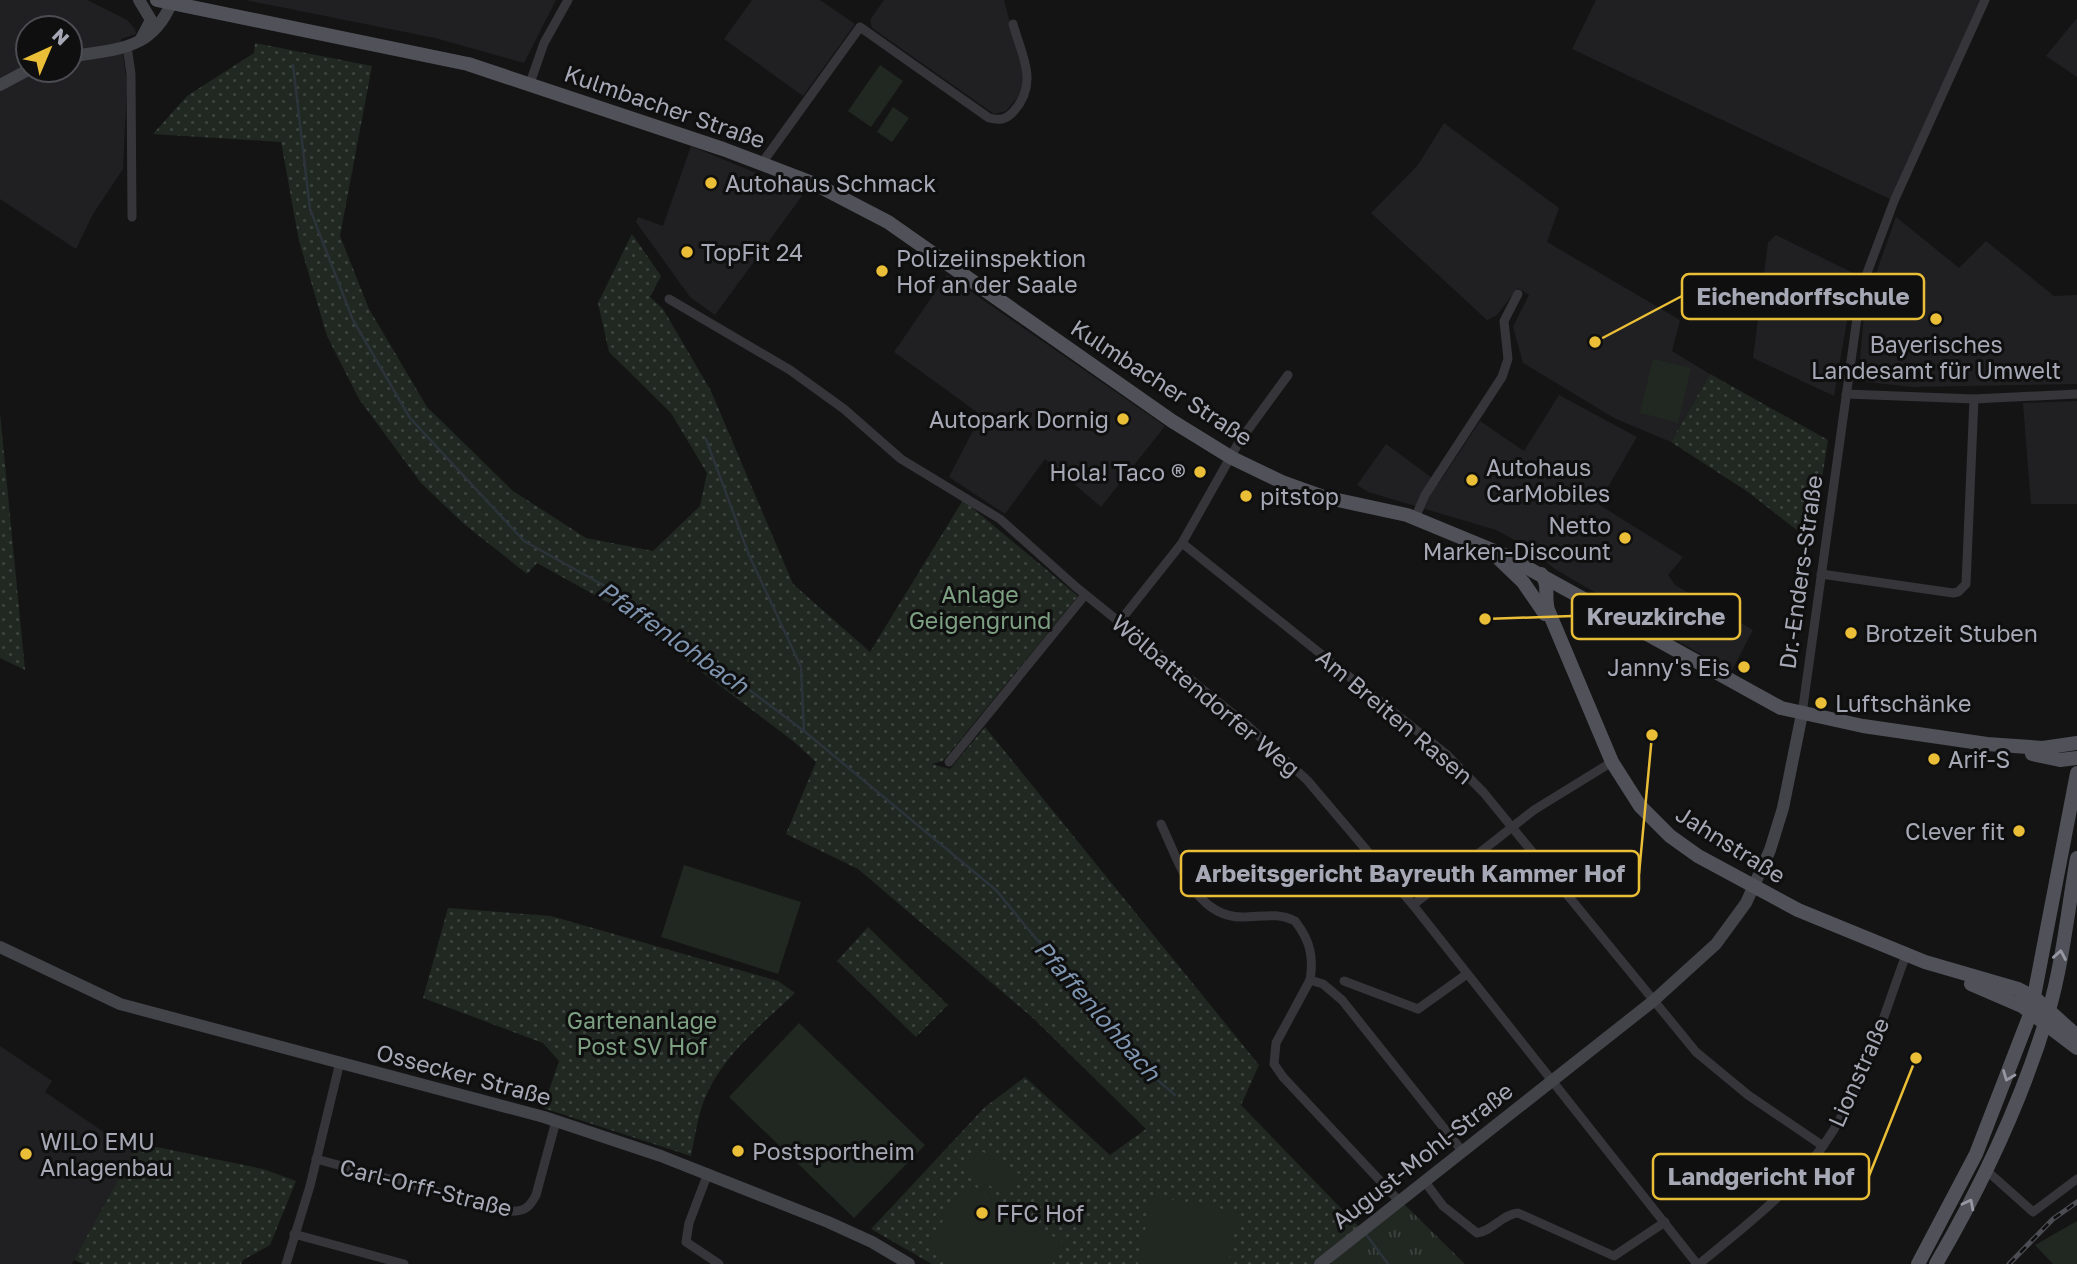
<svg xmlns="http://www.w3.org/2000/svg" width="2077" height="1264" viewBox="0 0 2077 1264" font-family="'Golos Text',sans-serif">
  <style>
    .built { fill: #202022; fill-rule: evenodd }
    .grass { fill: url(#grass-dots) }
    .park { fill: url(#park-tufts) }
    .pitch { fill: #202821 }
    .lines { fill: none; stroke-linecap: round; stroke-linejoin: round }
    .stream { stroke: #2c333a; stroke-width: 2.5 }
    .street { stroke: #35353a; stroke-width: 9 }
    .secondary { stroke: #43444a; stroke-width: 12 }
    .primary { stroke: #515259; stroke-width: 14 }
    .rail-casing { stroke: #4c4d53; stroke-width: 5 }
    .rail { stroke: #0f0f10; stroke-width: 2.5; stroke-dasharray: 8; stroke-linecap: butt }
    .oneway { stroke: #9598a3 }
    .poi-dot { fill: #eabe36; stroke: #0f0f10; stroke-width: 2.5 }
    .labels { text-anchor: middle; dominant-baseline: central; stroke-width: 6; stroke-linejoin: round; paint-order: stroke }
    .street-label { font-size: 23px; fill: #a6a9b5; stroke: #0f0f10 }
    .poi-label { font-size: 23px; fill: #a6a9b5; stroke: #0f0f10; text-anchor: start }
    .park-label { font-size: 23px; fill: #7d9f82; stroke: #0f0f10 }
    .water-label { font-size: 24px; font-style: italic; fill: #7e94af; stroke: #0f0f10 }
    .leader { fill: none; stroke: #eabe36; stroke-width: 2.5 }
    .callout-dot { fill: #eabe36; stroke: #0f0f10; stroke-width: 2.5 }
    .callout { fill: #0f0f10; stroke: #eabe36; stroke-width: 2.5 }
    .callout-label { font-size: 24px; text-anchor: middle; font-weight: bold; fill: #a6a9b5 }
  </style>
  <defs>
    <pattern id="grass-dots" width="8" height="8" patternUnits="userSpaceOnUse" patternTransform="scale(1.75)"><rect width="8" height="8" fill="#202821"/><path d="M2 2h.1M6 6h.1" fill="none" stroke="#3d443f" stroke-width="1.8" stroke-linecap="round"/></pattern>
    <pattern id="park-tufts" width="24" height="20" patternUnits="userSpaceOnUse" patternTransform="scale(1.75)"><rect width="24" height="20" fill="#202821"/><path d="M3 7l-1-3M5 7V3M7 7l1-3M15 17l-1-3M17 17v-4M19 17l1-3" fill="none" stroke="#3d443f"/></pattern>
  </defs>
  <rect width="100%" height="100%" fill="#141415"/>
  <g class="built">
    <path d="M0,0h87l40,20 8,9 1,5 -15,5 6,46 -4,84 -30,45 -17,35 -76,-50zM28,28h42v42h-42z"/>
    <polygon points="245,0 556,0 524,63 435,38"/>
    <polygon points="752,0 820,0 855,24 803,96 724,39"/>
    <polygon points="884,0 1004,0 1023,72 1023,91 1006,111 994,114 872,28 870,20"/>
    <polygon points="1596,0 1985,0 1894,201 1572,49"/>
    <polygon points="2077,18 2077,77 2046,56"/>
    <polygon points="1444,123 1559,208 1547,242 1680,320 1672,351 1710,374 1671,442 1614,418 1523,363 1513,327 1529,295 1518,288 1497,315 1487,320 1371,213 1418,165"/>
    <polygon points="691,146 804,193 715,315 690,297 636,222 638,217 663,226"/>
    <polygon points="1896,217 1959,268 1986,241 2054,296 2077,295 2077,384 1912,387 1858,381 1865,304"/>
    <polygon points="1776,235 1855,274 1834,396 1753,358 1768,243"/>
    <polygon points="947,275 1165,426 1101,507 1045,459 1005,514 949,477 981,415 894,352"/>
    <polygon points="1559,395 1637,437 1598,504 1683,557 1668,575 1675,585 1753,630 1731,672 1555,569 1526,546 1496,530 1368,492 1357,485 1386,444 1439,483 1480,421 1524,451"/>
    <polygon points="2077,401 2077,504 2031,504 2023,403"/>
    <polygon points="0,1046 52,1081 45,1092 133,1152 72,1264 0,1264"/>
  </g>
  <g class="grass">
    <polygon points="255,43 372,66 340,236 369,309 427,407 513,491 586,538 653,551 700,506 707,473 671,413 609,352 598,303 632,234 661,276 650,297 663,309 711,391 793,584 870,652 963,500 1078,596 943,761 932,764 950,769 985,727 1259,1065 1241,1105 1364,1232 1324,1264 932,1264 871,1229 985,1107 1025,1077 1110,1155 1146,1129 1033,1018 858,869 786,834 816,762 793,741 616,607 537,563 527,574 464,524 421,483 359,399 327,336 299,241 281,142 153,134 187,96 254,53"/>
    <polygon points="1710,374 1828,440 1812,542 1748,492 1671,442"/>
    <polygon points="0,413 25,670 0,658"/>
    <path d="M448,908l103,8 227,65 17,12c-37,35 -81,69 -95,120 -4,14 -6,29 -9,43l-148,-48 16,-47 -16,-18 -120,-45z"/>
    <polygon points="868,927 948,1005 916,1037 837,961"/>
    <polygon points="142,1144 263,1169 296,1181 270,1245 243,1260 241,1264 84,1264 74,1260 133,1152"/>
  </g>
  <polygon class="park" points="1404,1204 1465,1264 1332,1264 1328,1260"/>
  <g class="pitch">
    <polygon points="880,65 903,81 871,127 848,111"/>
    <polygon points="893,107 909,118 892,142 877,132"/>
    <polygon points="1653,359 1691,368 1678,423 1640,413"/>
    <polygon points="684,865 801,902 778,974 661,937"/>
    <polygon points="799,1023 925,1145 854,1218 729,1097"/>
    <polygon points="978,1149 1021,1175 1008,1197 965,1170"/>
    <polygon points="968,1182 1065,1244 1052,1264 952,1264 926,1247"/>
    <polygon points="1152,1196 1239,1212 1228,1264 1138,1264"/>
    <polygon points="2077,1221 2077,1264 2053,1264 2035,1245"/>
  </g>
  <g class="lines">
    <g class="stream">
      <polyline points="293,65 310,209 353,320 410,418 524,541 630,600 804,731 996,890 1138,1063 1175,1095"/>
      <polyline points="706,439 749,555 801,667 804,731"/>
      <polyline points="1365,1233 1388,1264"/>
    </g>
    <g class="street">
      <polyline points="127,46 131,74 132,217"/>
      <polyline points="530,83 544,43 568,0"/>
      <path d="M762,163l98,-136 129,91c11,3 18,1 25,-7 25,-29 8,-54 -1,-87"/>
      <polyline points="669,299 790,370 844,409 901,459 1000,519 1076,587 1248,726 1307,780 1413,905 1697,1264"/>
      <polyline points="1846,394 1974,399 2077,394"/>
      <polyline points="1415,518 1425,495 1502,377 1508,359 1504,321 1518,294"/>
      <polyline points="1182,543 1446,754 1484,793 1696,1052 1748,1095 1823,1146"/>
      <polyline points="1821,574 1953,593 1958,592 1966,584 1974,399"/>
      <polyline points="1120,621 1182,543 1239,442 1288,375"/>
      <polyline points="1802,714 1861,289 1894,201 1985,0"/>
      <polyline points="949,762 1085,595"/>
      <path d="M1161,824c17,35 33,93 81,93 19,0 35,-5 53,4 15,19 19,36 15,59"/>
      <polyline points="1413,905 1534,810 1612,762"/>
      <polyline points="1344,981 1418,1009 1467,974"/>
      <path d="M316,1159l192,52c15,1 21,-2 28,-16l20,-74"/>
      <polyline points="1986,1170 2033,1212 2077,1179"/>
      <polyline points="708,1173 689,1223 686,1242 719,1264"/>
      <path d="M1425,1182l18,24 34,27c16,-2 25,-19 41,-20l96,43 51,-34"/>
      <polyline points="1399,1201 1283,1077 1274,1064 1276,1043 1310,980 1323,984 1342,1000 1463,1152"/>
      <polyline points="294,1234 404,1264"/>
      <polyline points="286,1264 310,1186 340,1062"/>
      <path d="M1699,1264c44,-36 90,-71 124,-118 40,-56 59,-127 83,-191"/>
    </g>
    <g class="secondary">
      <polyline points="139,0 151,20 141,39"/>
      <path d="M70,57c46,-9 80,-5 101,-53"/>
      <polyline points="0,85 28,70"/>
      <polyline points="0,947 120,1004 544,1117 661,1156 828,1222 872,1242 909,1264"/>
      <polyline points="1320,1264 1652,1002 1716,944 1746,903 1770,850 1783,808 1802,714"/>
    </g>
    <g class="primary">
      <polyline points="157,0 468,64 723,149 815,184 888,222 1172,421 1232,458 1282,482 1324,497 1407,515 1504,555 1781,708 1863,726 1987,744 2043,748 2077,743"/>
      <polyline points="1500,560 1523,582 1545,614"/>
      <path d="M1541,574c9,11 3,22 7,36l64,152 28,44 30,30 28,20 100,54 127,52 93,27 17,9 42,38"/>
      <polyline points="2032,754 2060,760 2077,758"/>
      <polyline points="1971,984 2022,1006 2077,1048"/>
      <polyline points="1918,1264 1976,1154 2031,1012 2077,773"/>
      <path d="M1936,1264c46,-79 87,-165 113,-254 14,-49 19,-102 28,-152"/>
    </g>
    <defs>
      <polyline id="rail" points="2009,1264 2053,1219 2077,1202"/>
    </defs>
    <use href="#rail" class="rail-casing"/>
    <use href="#rail" class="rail"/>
  </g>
  <defs><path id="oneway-chevron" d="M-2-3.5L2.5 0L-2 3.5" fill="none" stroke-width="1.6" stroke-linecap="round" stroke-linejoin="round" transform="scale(1.75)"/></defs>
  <g class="oneway">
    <use href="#oneway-chevron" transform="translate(2060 955) rotate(-80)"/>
    <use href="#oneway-chevron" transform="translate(2008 1076) rotate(111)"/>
    <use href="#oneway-chevron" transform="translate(1969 1204) rotate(-63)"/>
  </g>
  <g class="poi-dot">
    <circle cx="711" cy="183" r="7"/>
    <circle cx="687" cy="252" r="7"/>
    <circle cx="882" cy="271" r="7"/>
    <circle cx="1936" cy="319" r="7"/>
    <circle cx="1123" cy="419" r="7"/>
    <circle cx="1200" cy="472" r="7"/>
    <circle cx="1472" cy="480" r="7"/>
    <circle cx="1246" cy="496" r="7"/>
    <circle cx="1625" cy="538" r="7"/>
    <circle cx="1851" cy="633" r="7"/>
    <circle cx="1744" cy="667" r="7"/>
    <circle cx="1821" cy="703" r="7"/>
    <circle cx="1934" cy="759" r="7"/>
    <circle cx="2019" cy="831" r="7"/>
    <circle cx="738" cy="1151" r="7"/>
    <circle cx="26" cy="1154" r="7"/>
    <circle cx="982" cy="1213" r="7"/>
  </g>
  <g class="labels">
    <g class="street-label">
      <text transform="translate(665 106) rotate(19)">Kulmbacher Straße</text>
      <text transform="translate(1162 382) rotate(33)">Kulmbacher Straße</text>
      <text transform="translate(1800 572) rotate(-82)">Dr.-Enders-Straße</text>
      <text transform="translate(1206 695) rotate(40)">Wölbattendorfer Weg</text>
      <text transform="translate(1395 716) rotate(40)">Am Breiten Rasen</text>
      <text transform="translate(1731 844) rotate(32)">Jahnstraße</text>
      <text transform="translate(1858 1072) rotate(-66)">Lionstraße</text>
      <text transform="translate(464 1074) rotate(15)">Ossecker Straße</text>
      <text transform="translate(1422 1155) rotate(-38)">August-Mohl-Straße</text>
      <text transform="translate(426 1187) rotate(14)">Carl-Orff-Straße</text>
    </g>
    <g class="poi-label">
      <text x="725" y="183">Autohaus Schmack</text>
      <text x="701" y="252">TopFit 24</text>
      <text x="896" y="258">Polizeiinspektion<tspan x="896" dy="26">Hof an der Saale</tspan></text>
      <text x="1936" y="344" text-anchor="middle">Bayerisches<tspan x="1936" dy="26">Landesamt für Umwelt</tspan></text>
      <text x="1109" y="419" text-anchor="end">Autopark Dornig</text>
      <text x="1486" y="467">Autohaus<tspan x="1486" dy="26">CarMobiles</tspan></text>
      <text x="1186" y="472" text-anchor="end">Hola! Taco ®</text>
      <text x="1260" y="496">pitstop</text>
      <text x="1611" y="525" text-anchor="end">Netto<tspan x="1611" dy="26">Marken-Discount</tspan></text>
      <text x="1865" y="633">Brotzeit Stuben</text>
      <text x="1730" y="667" text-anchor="end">Janny's Eis</text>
      <text x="1835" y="703">Luftschänke</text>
      <text x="1948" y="759">Arif-S</text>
      <text x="2005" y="831" text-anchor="end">Clever fit</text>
      <text x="40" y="1141">WILO EMU<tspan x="40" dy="26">Anlagenbau</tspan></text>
      <text x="752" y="1151">Postsportheim</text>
      <text x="996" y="1213">FFC Hof</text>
    </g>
    <g class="park-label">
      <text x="980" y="594">Anlage<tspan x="980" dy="26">Geigengrund</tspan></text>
      <text x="642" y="1020">Gartenanlage<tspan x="642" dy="26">Post SV Hof</tspan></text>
    </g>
    <g class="water-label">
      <text transform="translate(674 637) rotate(35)">Pfaffenlohbach</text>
      <text transform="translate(1098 1010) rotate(49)">Pfaffenlohbach</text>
    </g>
  </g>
  <path class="leader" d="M1595 342L1682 296M1485 619L1572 616M1652 735L1639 874M1916 1058L1869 1176"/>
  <g class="callout-dot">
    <circle cx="1595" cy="342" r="7"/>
    <circle cx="1485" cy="619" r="7"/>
    <circle cx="1652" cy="735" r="7"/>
    <circle cx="1916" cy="1058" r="7"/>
  </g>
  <g class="callout">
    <rect x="1682" y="274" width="242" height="45" rx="7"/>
    <rect x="1572" y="594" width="168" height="45" rx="7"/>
    <rect x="1181" y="851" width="458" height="45" rx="7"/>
    <rect x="1653" y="1154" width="216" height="45" rx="7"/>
  </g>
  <g class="callout-label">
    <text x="1803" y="305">Eichendorffschule</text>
    <text x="1656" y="625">Kreuzkirche</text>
    <text x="1410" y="882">Arbeitsgericht Bayreuth Kammer Hof</text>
    <text x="1761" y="1185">Landgericht Hof</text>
  </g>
  <g transform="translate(49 49) rotate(44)"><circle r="33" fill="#0f0f10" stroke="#4b4d52" stroke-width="2"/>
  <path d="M0-5L12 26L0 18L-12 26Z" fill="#eabe36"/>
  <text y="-10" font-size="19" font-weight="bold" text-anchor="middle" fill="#a6a9b5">N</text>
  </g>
</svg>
